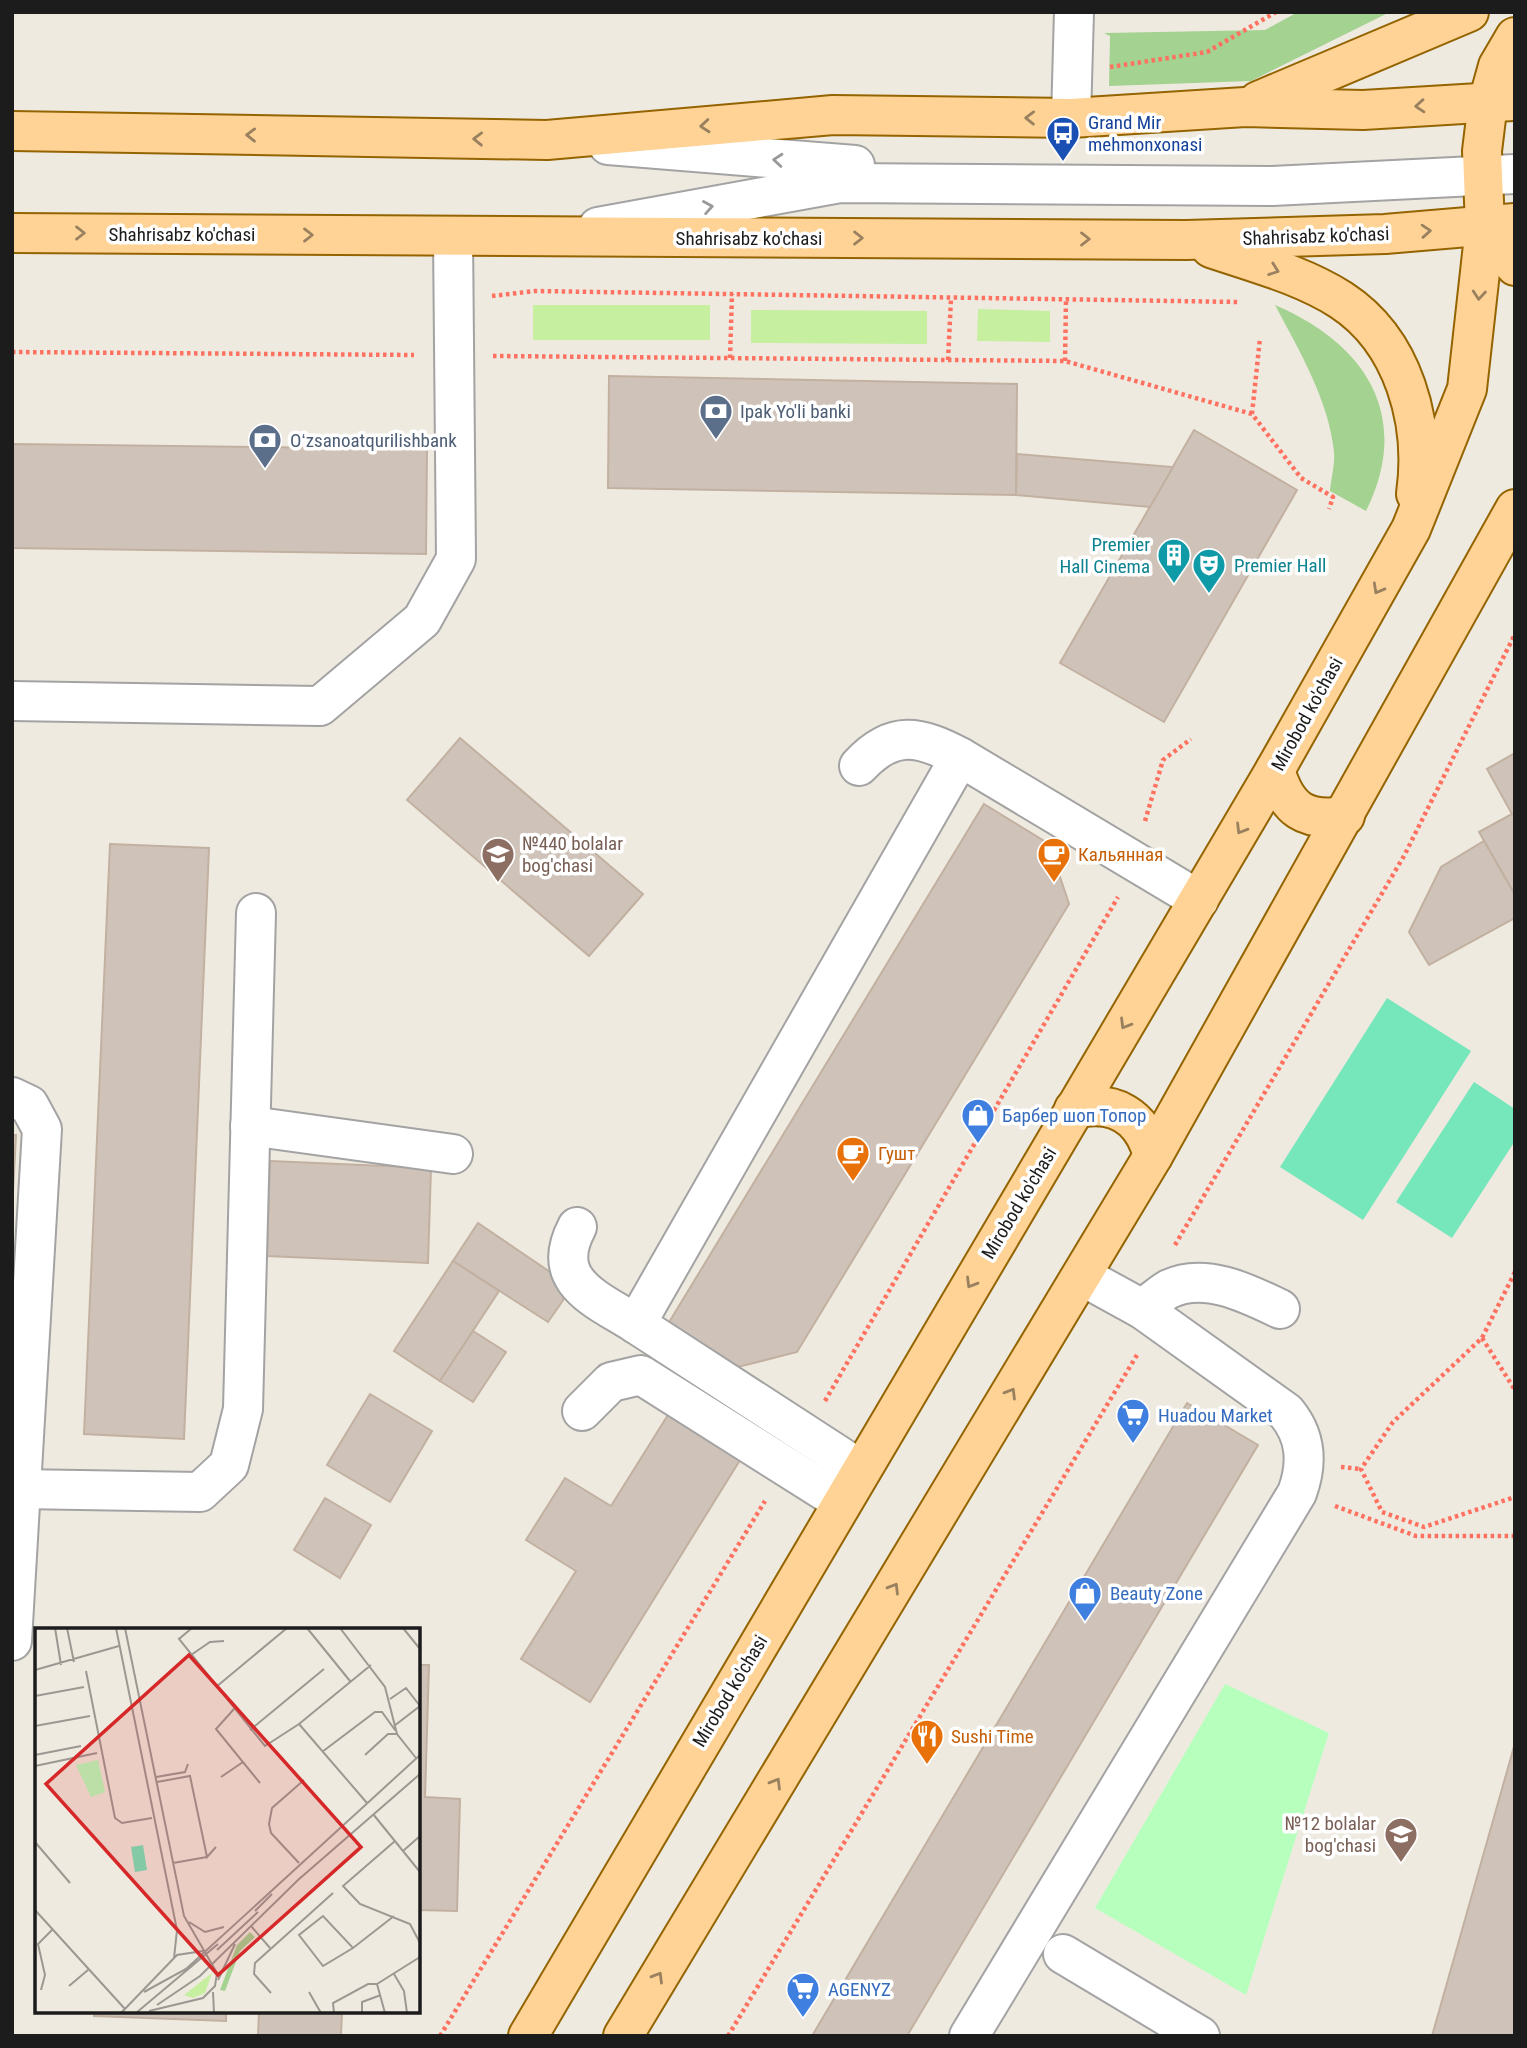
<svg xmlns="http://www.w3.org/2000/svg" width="1527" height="2048" viewBox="0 0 1527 2048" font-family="'Roboto Condensed',sans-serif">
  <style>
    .grass { fill: #c6efa0 }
    .forest { fill: #a4d291 }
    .park { fill: #b7ffbd }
    .pitch { fill: #76e6bb }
    .building { fill: #cfc3b9; stroke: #c2b0a1; stroke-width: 2 }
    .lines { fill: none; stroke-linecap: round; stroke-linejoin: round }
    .minor-casing { stroke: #a3a3a3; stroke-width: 42 }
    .major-casing { stroke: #946400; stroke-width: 42 }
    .path { stroke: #ff7261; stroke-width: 4.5; stroke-dasharray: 3.5 3.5; stroke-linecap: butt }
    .minor { stroke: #fff; stroke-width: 38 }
    .major { stroke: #ffd295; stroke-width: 38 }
    .oneway { stroke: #99805f }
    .oneway2 { stroke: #999 }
    .labels { text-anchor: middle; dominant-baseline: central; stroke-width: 7; stroke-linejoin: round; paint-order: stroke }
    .transit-label { font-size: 19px; fill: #164399; stroke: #fff; text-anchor: start }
    .street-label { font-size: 19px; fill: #1c1c1c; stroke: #fff }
    .service-label { font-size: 19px; fill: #4e5e75; stroke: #fff; text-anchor: start }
    .culture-label { font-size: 19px; fill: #0d838f; stroke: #fff; text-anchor: end }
    .education-label { font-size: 19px; fill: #785e54; stroke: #fff; text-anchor: start }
    .food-label { font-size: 19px; fill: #c56008; stroke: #fff; text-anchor: start }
    .shop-label { font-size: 19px; fill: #366cbe; stroke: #fff; text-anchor: start }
    .inset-road { fill: none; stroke: #9b9892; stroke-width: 2 }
    .view { fill: #d62828; fill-opacity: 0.15; stroke: #d62828; stroke-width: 3.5 }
    .inset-edge { fill: none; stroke: #1c1c1c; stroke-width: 3.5 }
  </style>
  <rect width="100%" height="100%" fill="#efeae0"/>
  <g class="grass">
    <rect x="533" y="305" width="177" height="35"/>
    <polygon points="978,309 1050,311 1050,342 977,341"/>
    <polygon points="751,310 927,311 927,344 751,343"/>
  </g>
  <g class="forest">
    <polygon points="1298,12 1390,12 1251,81 1109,86 1110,36 1104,33 1265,30"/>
    <path d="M1275,305c91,39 138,111 91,206l-36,-20c1,-12 5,-26 4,-39 -5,-51 -35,-102 -59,-147z"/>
  </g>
  <polygon class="park" points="1225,1684 1329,1733 1246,1995 1095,1908"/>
  <g class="pitch">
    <polygon points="1387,998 1471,1051 1363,1220 1280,1167"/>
    <polygon points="1474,1082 1515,1109 1515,1141 1452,1238 1396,1202"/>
  </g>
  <g class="building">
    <polygon points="609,376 1017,384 1016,495 608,488"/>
    <polygon points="1194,430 1297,490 1164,722 1060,663"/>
    <polygon points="12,444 427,449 426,554 12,548"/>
    <polygon points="1017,454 1173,467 1150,507 1016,495"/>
    <polygon points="460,738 643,894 589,956 407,800"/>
    <polygon points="1515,753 1515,895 1479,832 1512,814 1487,769"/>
    <polygon points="984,804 1049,844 1069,904 797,1352 738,1367 668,1324"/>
    <polygon points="1484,841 1515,895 1515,918 1429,965 1409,932 1441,867"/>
    <polygon points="110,844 209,848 184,1439 84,1434"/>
    <polygon points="12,1135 16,1135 12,1212"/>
    <polygon points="270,1161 431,1168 428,1263 267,1256"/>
    <polygon points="478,1223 553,1274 564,1299 548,1322 453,1261"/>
    <polygon points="453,1261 499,1291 440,1381 394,1351"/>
    <polygon points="473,1331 506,1352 473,1402 440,1381"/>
    <polygon points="370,1394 432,1431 390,1502 327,1465"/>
    <polygon points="1187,1403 1258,1445 907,2036 812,2036"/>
    <polygon points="673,1407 745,1452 590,1702 521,1659 576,1571 526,1540 565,1478 611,1506"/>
    <polygon points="325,1498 371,1525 340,1578 294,1550"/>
    <polygon points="418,1665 429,1665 425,1797 460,1799 457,1911 418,1910"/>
    <polygon points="1515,1743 1515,2036 1432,2036"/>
    <polygon points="95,2011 226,2011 226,2021 94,2016"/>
    <polygon points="259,2011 342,2011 341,2036 258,2036"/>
  </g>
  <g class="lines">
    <defs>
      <g id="minor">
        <polyline points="1071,118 1074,12"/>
        <polyline points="608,145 855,165"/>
        <polyline points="598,227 840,183 1272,186 1515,174"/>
        <polyline points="12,701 320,706 422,620 456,559 453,236"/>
        <polyline points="960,757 1199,900"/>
        <path d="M859,766c34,-37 61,-30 101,-9l-324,567 225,146"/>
        <polyline points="12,1097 29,1105 42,1129 12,1641"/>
        <polyline points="250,1126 453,1154"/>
        <path d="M577,1227c-29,55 20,72 59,97"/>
        <path d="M1142,1309c9,-6 18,-15 27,-20 36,-17 78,4 111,20"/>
        <polyline points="582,1411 611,1382 641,1375 842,1502"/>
        <polyline points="19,1489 200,1492 229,1465 243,1409 256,913"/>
        <polyline points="1063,1954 1200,2036"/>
        <path d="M969,2036l328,-543c11,-30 9,-57 -11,-81l-144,-103 -60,-33"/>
      </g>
      <g id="major">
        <polyline points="1258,101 1469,12"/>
        <polyline points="12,131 547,140 833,115 1071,118 1245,107 1363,110 1513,101"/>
        <polyline points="1485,227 1515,266"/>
        <polyline points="12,233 1186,240 1385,234 1515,223"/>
        <path d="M1211,248c44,15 91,27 130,52 63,41 85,123 75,194"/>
        <path d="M1275,770c12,40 30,52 70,46"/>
        <path d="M1074,1109c40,-10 69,7 79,47"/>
        <polyline points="528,2036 1275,770 1411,529 1467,389 1485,227 1482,151 1488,102 1498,66 1515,37"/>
        <polyline points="623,2036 1153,1156 1515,509"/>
      </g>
    </defs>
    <use href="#minor" class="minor-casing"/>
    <use href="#major" class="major-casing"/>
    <g class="path">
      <polyline points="1110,67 1207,52 1276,12"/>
      <polyline points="492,296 535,291 1239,302"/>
      <polyline points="12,352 414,355"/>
      <polyline points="493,356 1065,361 1252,414 1301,478 1333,497 1329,509"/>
      <polyline points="730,358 732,294"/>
      <polyline points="948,360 951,299"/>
      <polyline points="1065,361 1066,300"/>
      <polyline points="1252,414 1260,338"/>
      <polyline points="1145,821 1163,760 1191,739"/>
      <polyline points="1175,1245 1404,856 1515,634"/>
      <polyline points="1515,1272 1482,1338 1393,1422 1361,1469 1382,1512 1424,1527 1515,1497"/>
      <polyline points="1482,1338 1515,1390"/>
      <polyline points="825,1401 1118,897"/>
      <polyline points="1341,1467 1361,1469"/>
      <polyline points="1335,1506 1416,1536 1515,1536"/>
      <polyline points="440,2036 765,1501"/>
      <polyline points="728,2036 1137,1355"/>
    </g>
    <use href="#minor" class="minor"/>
    <use href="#major" class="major"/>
  </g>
  <defs><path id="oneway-chevron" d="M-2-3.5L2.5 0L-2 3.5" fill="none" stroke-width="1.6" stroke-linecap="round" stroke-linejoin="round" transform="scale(1.75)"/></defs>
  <g class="oneway">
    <use href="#oneway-chevron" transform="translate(1420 106) rotate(176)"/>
    <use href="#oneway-chevron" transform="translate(1030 118) rotate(-179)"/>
    <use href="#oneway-chevron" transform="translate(705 126) rotate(175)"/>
    <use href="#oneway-chevron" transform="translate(251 135) rotate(-179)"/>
    <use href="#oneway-chevron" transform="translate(478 139) rotate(-179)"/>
    <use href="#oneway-chevron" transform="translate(1426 231) rotate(-4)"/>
    <use href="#oneway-chevron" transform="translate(80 233)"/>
    <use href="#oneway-chevron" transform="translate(308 235)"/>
    <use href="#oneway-chevron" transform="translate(858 238)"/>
    <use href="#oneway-chevron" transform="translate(1085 239)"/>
    <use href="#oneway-chevron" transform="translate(1274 270) rotate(20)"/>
    <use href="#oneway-chevron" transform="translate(1479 295) rotate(95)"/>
    <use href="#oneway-chevron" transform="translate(1378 589) rotate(119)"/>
    <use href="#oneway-chevron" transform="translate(1241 829) rotate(121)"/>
    <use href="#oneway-chevron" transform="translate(1125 1024) rotate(121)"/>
    <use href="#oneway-chevron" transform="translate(971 1283) rotate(121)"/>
    <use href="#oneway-chevron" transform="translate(1011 1393) rotate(-59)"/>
    <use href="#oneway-chevron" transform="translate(894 1588) rotate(-59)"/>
    <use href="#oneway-chevron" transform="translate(776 1783) rotate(-59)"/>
    <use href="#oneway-chevron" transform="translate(658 1977) rotate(-59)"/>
  </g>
  <g class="oneway2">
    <use href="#oneway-chevron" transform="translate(778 160) rotate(-175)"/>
    <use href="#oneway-chevron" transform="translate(708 207) rotate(-10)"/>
  </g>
  <defs>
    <symbol id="bus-pin" viewBox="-11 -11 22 30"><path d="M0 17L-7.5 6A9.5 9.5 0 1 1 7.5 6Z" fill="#1a4fb4" stroke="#fff"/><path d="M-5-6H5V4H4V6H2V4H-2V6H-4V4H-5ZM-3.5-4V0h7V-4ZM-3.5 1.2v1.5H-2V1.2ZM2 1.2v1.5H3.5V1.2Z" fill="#fff"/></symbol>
    <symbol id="bank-pin" viewBox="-11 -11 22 30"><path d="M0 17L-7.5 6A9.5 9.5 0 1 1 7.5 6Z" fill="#5c6f8a" stroke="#fff"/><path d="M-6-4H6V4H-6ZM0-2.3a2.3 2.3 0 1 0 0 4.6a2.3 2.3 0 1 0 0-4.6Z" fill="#fff"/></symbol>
    <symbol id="building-pin" viewBox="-11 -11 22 30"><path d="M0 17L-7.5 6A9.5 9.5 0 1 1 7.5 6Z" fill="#0f9aa8" stroke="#fff"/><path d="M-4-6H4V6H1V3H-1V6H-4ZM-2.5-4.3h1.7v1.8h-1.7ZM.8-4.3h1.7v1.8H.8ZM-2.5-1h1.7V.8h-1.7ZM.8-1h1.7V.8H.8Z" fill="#fff"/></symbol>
    <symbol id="theatre-pin" viewBox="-11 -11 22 30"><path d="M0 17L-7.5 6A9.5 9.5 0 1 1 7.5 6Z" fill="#0f9aa8" stroke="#fff"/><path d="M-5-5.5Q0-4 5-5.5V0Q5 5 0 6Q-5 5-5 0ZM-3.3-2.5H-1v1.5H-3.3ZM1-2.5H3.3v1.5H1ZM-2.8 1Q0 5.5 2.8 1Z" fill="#fff"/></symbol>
    <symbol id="school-pin" viewBox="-11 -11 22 30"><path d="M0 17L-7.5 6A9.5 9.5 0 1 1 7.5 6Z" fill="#8d6e63" stroke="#fff"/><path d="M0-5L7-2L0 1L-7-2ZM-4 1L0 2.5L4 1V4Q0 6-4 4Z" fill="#fff"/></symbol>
    <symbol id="cafe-pin" viewBox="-11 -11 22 30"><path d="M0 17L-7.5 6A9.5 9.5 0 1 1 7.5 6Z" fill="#e8710a" stroke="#fff"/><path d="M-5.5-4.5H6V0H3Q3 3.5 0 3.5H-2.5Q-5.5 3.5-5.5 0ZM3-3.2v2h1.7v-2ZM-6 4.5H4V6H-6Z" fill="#fff"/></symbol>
    <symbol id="shop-pin" viewBox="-11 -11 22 30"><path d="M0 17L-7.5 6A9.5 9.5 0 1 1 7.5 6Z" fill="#3f7fe0" stroke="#fff"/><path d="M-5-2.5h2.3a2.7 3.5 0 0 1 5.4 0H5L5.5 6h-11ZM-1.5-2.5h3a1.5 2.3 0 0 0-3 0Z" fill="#fff"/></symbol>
    <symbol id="supermarket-pin" viewBox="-11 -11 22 30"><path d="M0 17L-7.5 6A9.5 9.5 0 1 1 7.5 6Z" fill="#3f7fe0" stroke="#fff"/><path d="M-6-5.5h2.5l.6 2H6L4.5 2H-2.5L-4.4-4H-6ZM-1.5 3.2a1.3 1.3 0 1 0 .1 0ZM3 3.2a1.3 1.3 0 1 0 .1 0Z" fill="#fff"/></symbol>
    <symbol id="restaurant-pin" viewBox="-11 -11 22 30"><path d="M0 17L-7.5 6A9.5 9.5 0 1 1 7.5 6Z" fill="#e8710a" stroke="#fff"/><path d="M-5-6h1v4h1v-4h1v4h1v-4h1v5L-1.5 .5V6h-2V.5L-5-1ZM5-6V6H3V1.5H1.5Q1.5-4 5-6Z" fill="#fff"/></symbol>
  </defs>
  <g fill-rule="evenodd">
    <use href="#bus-pin" x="1044" y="114" width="38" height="52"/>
    <use href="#bank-pin" x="697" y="392" width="38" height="52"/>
    <use href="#bank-pin" x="246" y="421" width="38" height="52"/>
    <use href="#building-pin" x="1155" y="536" width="38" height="52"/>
    <use href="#theatre-pin" x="1190" y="546" width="38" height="52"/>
    <use href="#school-pin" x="479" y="835" width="38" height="52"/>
    <use href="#cafe-pin" x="1035" y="835" width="38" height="52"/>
    <use href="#shop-pin" x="959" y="1096" width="38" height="52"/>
    <use href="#cafe-pin" x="834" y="1134" width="38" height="52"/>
    <use href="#supermarket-pin" x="1114" y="1396" width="38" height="52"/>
    <use href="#shop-pin" x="1066" y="1574" width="38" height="52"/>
    <use href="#restaurant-pin" x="908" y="1717" width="38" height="52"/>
    <use href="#school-pin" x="1382" y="1815" width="38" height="52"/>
    <use href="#supermarket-pin" x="784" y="1970" width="38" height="52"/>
  </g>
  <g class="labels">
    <g class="transit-label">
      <text x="1088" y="122">Grand Mir<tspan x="1088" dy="22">mehmonxonasi</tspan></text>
    </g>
    <g class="street-label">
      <text x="182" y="234">Shahrisabz ko'chasi</text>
      <text transform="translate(1316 236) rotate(-2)">Shahrisabz ko'chasi</text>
      <text x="749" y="238">Shahrisabz ko'chasi</text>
      <text transform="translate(1307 714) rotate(-61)">Mirobod ko'chasi</text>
      <text transform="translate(1019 1203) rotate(-59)">Mirobod ko'chasi</text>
      <text transform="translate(730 1691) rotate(-59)">Mirobod ko'chasi</text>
    </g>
    <g class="service-label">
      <text x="740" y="411">Ipak Yo'li banki</text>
      <text x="290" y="440">Oʻzsanoatqurilishbank</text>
    </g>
    <g class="culture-label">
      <text x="1150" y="544">Premier<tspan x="1150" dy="22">Hall Cinema</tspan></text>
      <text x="1234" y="565" text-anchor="start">Premier Hall</text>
    </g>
    <g class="education-label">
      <text x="522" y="843">№440 bolalar<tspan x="522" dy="22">bog'chasi</tspan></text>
      <text x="1376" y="1823" text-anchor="end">№12 bolalar<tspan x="1376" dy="22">bog'chasi</tspan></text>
    </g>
    <g class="food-label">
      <text x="1078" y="854">Кальянная</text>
      <text x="878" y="1153">Гушт</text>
      <text x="951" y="1736">Sushi Time</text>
    </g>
    <g class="shop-label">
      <text x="1002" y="1115">Барбер шоп Топор</text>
      <text x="1158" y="1415">Huadou Market</text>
      <text x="1110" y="1593">Beauty Zone</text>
      <text x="828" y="1989">AGENYZ</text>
    </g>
  </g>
  <g transform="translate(35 1628)">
    <rect width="385" height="385" fill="#efeae0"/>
    <path d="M177,345l-7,20 -12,5 -9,-3z" fill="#c6efa0"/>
    <path d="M215,304l5,5 -15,14 -15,40 -5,-1 17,-45z" fill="#a4d291"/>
    <path d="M63,132l7,32 -14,5 -15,-32z" fill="#b7ffbd"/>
    <path d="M108,217l4,25 -12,2 -4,-25z" fill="#76e6bb"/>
    <path class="inset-road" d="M20,0l6,37M32,0l7,34M81,0l61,302 -3,28M90,0l59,288 33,57 -2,13 -12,12 -54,13M157,0l-13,11 86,107 34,-22 72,-59M272,0l43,53M305,0l45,59 12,47 19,24M368,0l17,21M156,27l19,-13 14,-1M0,42l84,-24M51,43l29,147 7,5 30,-5M181,59l71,-59M0,68l49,-9M355,71l16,-11 14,18 -26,20M199,81l-18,20 44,54M264,96l68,79M0,98l55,-10M215,102l74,-61M287,124l53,-40h7l13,18M0,127l46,-9M330,127l23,-21h9M0,138l62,-13M121,149l29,-5 3,-8M186,149l22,-15M122,154l33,-6 17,81 9,-10M338,186l47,58M360,213l-52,45 17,18 50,20 10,19M0,214l35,41M368,223l17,-15M138,235l34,-6M264,235l-28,-30 -2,-9 3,-16 32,-28M0,282l90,99M220,283l17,-17M154,294l16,10 19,-5M216,298l19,22M318,320l-30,18 -24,-31 24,-19 30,32 41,-32M182,322l41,-38M359,346l10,17 3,22M183,352l17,-36M342,356l43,-27M34,358l19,-16M6,362l4,-15 -7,-31 14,-14M109,364l42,-23 234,-214M178,364l1,21M274,364l12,21M236,365l-17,-19 1,-11 78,-70M122,377l43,-29 98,-96 122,-106M86,385l56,-58 26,-4M101,385l82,-69M299,385l-1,-10 35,-19h9l8,29M327,385v-11l19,-7"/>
    <path class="view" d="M154,27l172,192 -143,128 -172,-191z"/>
    <rect width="385" height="385" class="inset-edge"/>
  </g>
  <rect width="1527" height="2048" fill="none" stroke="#1c1c1c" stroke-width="28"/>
</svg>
